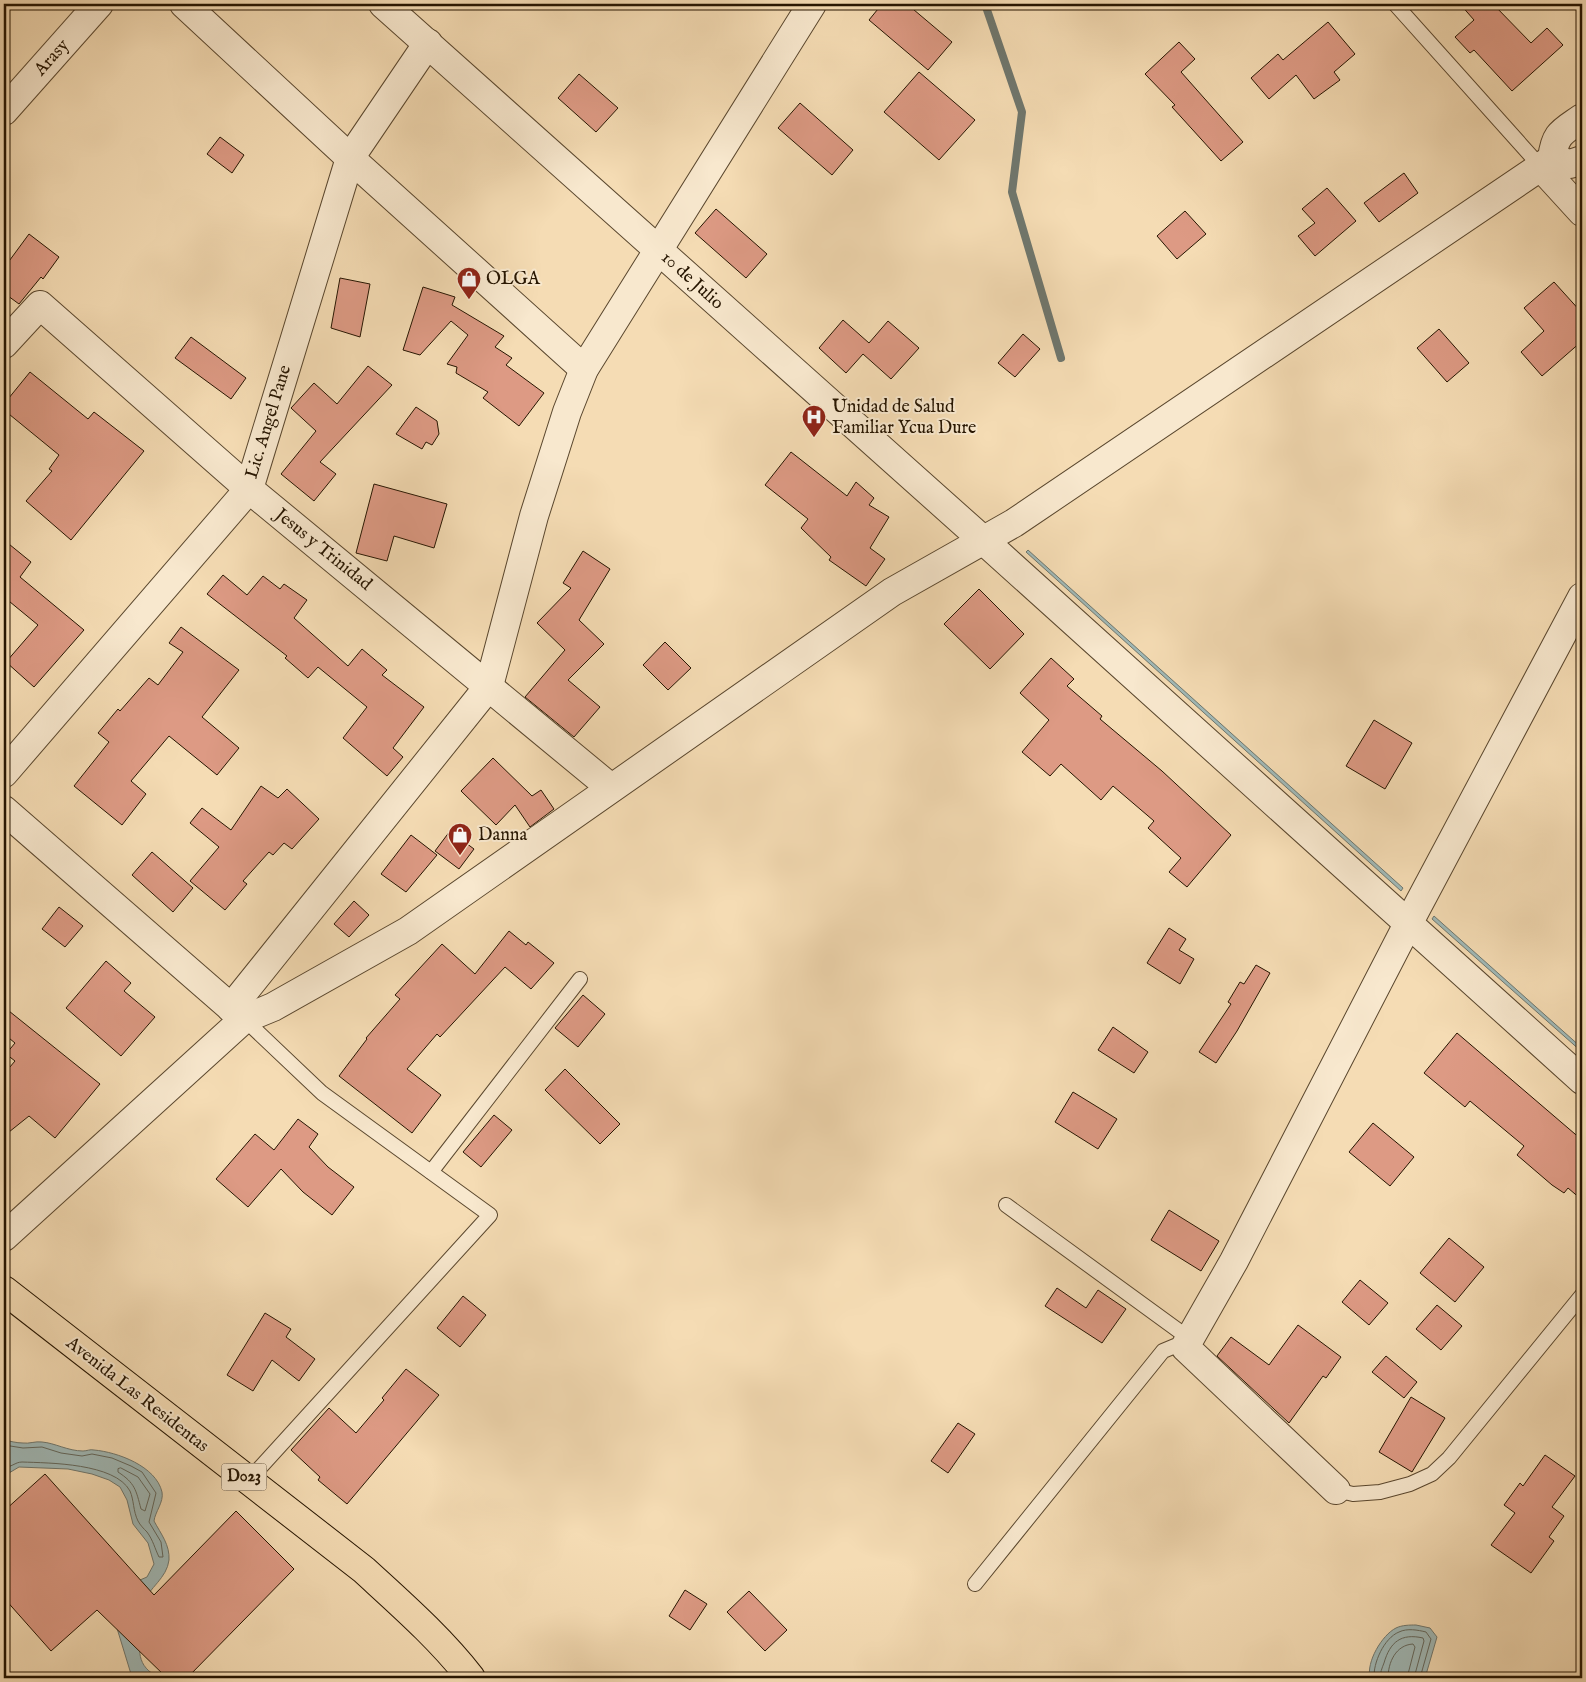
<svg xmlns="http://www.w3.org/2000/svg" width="1586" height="1682" viewBox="0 0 1586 1682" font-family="'IM FELL English',serif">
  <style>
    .water { fill: #a0b9b7; stroke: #6f776e }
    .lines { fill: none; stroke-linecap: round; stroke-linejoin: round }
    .shore { stroke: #63675c; stroke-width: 1 }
    .stream { stroke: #6f776e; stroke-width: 8 }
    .building { fill: #dd9a84; stroke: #261501 }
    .service-casing { stroke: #5a472e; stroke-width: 16 }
    .minor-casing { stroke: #5a472e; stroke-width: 30 }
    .primary-casing { stroke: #261501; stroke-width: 30 }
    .service { stroke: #f8e8ce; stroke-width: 14 }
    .minor { stroke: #f8e8ce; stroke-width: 28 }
    .primary { stroke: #f5dcb4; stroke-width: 28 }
    .labels { text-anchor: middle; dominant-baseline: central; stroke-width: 4; stroke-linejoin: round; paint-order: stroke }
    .shield { fill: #f8e8ce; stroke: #65543e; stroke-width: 1 }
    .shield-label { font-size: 16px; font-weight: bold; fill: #261501 }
    .street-label { font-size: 18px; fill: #261501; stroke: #f8e8ce }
    .poi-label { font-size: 18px; fill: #261501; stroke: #f8e8ce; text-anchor: start }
  </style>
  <rect width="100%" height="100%" fill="#f5dcb4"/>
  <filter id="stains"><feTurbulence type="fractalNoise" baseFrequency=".004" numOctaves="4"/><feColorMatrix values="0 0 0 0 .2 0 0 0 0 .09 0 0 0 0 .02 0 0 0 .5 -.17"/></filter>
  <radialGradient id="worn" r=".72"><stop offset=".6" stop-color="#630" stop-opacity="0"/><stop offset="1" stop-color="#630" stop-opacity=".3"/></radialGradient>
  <g class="water">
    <polygon points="1028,550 1403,888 1401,891 1026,552"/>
    <polygon points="1434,916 1582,1048 1582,1052 1432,919"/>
    <path d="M4,1440c6,1 12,3 19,3 6,1 12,-2 19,-1 13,1 26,9 41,9 4,0 7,-2 11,-1 23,2 62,16 68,42 2,10 -7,20 -8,29 7,13 16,24 15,39 -2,18 -20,28 -26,43 -3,6 -2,16 -2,23 -2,24 -6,40 19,52h-24l-5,-4 -19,-62 21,-29 14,-6 7,-13 -6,-21 -15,-19 -6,-24 -7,-13 -11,-7 -17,-6 -24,-5 -49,-2 -10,6 -5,-1z"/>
    <path d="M1416,1625l14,3 7,9 -12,41h-55c-4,-16 12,-43 26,-50 6,-3 14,-3 20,-3z"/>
  </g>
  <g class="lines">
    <g class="shore">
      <path d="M4,1445l19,3 19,-1 19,6 21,3 10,-2 20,4 19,8 11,6 14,21 -7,29 12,20 2,15h-4c-4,-8 -6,-17 -12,-25 -3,-3 -7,-7 -9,-11 -5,-10 -4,-21 -8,-30 -15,-28 -81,-28 -108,-29 -7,0 -11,6 -18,5"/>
      <path d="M121,1468l17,9 12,17 -5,17 -4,-2c-5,-19 -6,-26 -23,-37v-3z"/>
      <path d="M1374,1678c-1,-15 10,-40 25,-46 8,-4 19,-2 27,0l5,7 -11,39"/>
      <path d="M1380,1678c0,-5 2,-10 4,-15 6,-21 17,-30 39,-25l1,3 -10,37"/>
      <path d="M1388,1678c0,-16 8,-33 25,-34l2,3 -8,31"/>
    </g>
    <polyline class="stream" points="985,4 1022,112 1012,192 1061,358"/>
  </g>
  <g class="building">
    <polygon points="882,4 907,4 952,42 928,70 869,20"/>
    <polygon points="1460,4 1493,4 1531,43 1547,28 1563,45 1512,91 1474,50 1470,53 1455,37 1474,20"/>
    <polygon points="1328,22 1355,54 1334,72 1340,80 1314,99 1296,75 1269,99 1251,78 1278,54 1283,60"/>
    <polygon points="1179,42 1195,59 1181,72 1243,142 1221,161 1172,107 1175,105 1145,74"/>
    <polygon points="919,72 975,120 939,160 884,112"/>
    <polygon points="579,74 618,108 596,132 558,98"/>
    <polygon points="800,103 853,150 832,175 778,128"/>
    <polygon points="220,137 244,155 232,173 207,154"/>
    <polygon points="1404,173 1418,193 1379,222 1364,203"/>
    <polygon points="1327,188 1356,221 1315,256 1298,236 1315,223 1302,209"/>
    <polygon points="716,209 767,254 746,278 695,233"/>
    <polygon points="1185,211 1206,234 1177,259 1157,236"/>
    <polygon points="29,234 59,257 43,279 41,277 19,304 4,293 4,268"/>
    <polygon points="340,278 370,284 360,337 331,328"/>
    <polygon points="1554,282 1582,313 1582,341 1542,376 1521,352 1544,331 1524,308"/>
    <polygon points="423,287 455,297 452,305 504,336 495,347 512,358 506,365 544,393 519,426 483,398 488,392 456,373 457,367 447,364 468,335 451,321 420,355 403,350"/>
    <polygon points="843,320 869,343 888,321 919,348 891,379 863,354 846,373 819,348"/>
    <polygon points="1439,329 1469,363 1447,382 1417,348"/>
    <polygon points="1023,334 1040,349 1015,377 998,363"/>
    <polygon points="191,337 246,378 231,399 175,358"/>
    <polygon points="368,366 392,385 320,462 336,474 314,501 281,474 316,431 291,408 314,383 337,404"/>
    <polygon points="30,372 88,419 94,412 144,451 71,540 26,501 52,471 49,469 59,455 4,410 4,404"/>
    <polygon points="416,407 437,421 439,434 432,445 426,442 422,449 396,434"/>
    <polygon points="791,452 847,496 856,482 874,498 869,505 889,517 870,548 885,559 866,586 829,560 831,557 801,528 808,519 765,485"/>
    <polygon points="374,484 447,504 434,548 394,536 387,561 356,553"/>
    <polygon points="4,540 31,562 20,577 84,630 34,687 6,662 38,625 4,597"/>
    <polygon points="583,551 610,569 579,620 604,644 568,680 600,707 574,737 525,697 565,650 537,623 571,588 563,583"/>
    <polygon points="223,575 247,595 263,576 280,589 284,584 307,600 294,618 348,666 362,649 387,670 382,675 424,707 393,748 403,757 387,776 343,738 367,707 318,667 308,678 285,658 287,656 207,594"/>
    <polygon points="979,589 1024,634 990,669 944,624"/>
    <polygon points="181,627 239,670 202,717 239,748 217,775 169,736 131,781 146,794 122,825 74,786 109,742 98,733 118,709 120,711 149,678 158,685 183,652 169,643"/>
    <polygon points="665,642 691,668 668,690 643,665"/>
    <polygon points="1051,658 1074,679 1067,686 1102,716 1100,719 1162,771 1231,835 1187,887 1169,872 1181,858 1148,828 1154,821 1113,786 1101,800 1061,764 1050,776 1022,752 1049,720 1020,693"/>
    <polygon points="1374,720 1412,743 1385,789 1346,766"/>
    <polygon points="493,758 532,796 541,790 554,809 530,827 515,805 496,825 461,791"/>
    <polygon points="261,786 278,798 287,789 319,819 292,849 284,843 273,855 269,852 243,881 247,884 225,910 190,881 219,847 190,823 202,808 231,830"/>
    <polygon points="450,831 474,849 459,869 435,851"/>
    <polygon points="411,835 437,855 406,892 381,874"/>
    <polygon points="152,852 193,888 173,912 132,875"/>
    <polygon points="354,901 369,915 349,937 334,924"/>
    <polygon points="59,907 83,926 65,947 42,929"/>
    <polygon points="1169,928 1186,939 1179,950 1194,959 1180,984 1147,963"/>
    <polygon points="509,931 526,945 528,942 554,963 531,989 505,967 440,1037 437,1034 407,1069 441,1095 412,1133 339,1076 367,1039 366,1038 400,999 395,995 442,944 475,974"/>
    <polygon points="106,961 131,983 124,991 155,1017 121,1056 66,1008"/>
    <polygon points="1256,965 1270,973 1237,1031 1216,1063 1199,1052 1231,1004 1228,1002 1240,982 1244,984"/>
    <polygon points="583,995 605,1014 578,1047 555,1028"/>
    <polygon points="4,1007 100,1084 55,1138 29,1116 4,1136 4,1074 15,1061 6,1054 15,1043 4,1034"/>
    <polygon points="1113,1027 1148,1052 1134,1073 1098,1050"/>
    <polygon points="1457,1033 1582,1140 1582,1200 1568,1188 1564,1193 1552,1185 1517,1155 1524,1146 1470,1101 1465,1107 1424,1073"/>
    <polygon points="565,1069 620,1124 600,1144 545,1090"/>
    <polygon points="1073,1092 1117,1119 1098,1149 1055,1122"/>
    <polygon points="494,1115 512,1130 481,1167 463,1152"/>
    <polygon points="298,1119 318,1134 309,1147 328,1167 354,1187 332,1215 303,1192 281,1169 248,1207 216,1179 255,1134 274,1150"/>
    <polygon points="1373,1123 1414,1157 1390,1186 1349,1152"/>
    <polygon points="1169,1210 1219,1241 1201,1271 1151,1240"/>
    <polygon points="1449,1238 1484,1267 1455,1302 1420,1273"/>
    <polygon points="1360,1280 1388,1303 1369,1325 1342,1302"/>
    <polygon points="1057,1288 1086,1308 1098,1290 1126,1309 1102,1343 1045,1306"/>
    <polygon points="463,1296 486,1315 460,1347 437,1328"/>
    <polygon points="1437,1305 1462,1326 1441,1350 1416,1329"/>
    <polygon points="265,1313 291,1329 286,1337 315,1359 299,1381 272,1360 253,1391 227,1375"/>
    <polygon points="1298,1325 1341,1357 1326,1378 1323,1376 1289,1423 1217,1356 1231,1337 1269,1365"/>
    <polygon points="1386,1356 1417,1382 1404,1398 1372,1372"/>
    <polygon points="406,1369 439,1395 347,1504 318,1480 320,1477 291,1450 329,1408 356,1433 384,1400 382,1398"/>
    <polygon points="1411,1397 1445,1418 1412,1472 1379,1452"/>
    <polygon points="958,1423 975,1434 948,1473 931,1461"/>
    <polygon points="1545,1455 1575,1476 1552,1507 1564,1516 1549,1537 1554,1541 1531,1573 1491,1545 1515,1513 1504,1505 1520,1483 1523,1486"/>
    <polygon points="45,1474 154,1595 236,1511 294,1569 187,1678 167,1678 97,1610 51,1651 4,1598 4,1511"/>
    <polygon points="685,1590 707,1604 690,1630 669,1616"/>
    <polygon points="749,1591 787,1630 765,1651 727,1612"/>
  </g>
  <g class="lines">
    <defs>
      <g id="service">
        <polyline points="1395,4 1540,166"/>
        <polyline points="244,1019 322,1093 490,1215 248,1481"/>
        <polyline points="431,1172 580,979"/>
        <polyline points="1006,1205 1190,1339"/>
        <polyline points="1336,1490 1353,1494 1380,1492 1410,1484 1432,1474 1449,1458 1582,1295"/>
        <polyline points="975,1584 1163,1351 1175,1346 1185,1347"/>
      </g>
      <g id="minor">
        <polyline points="184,4 350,158 584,369"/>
        <polyline points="383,4 983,540 1582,1080"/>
        <polyline points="4,111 99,4"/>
        <path d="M1552,159c3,-26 10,-27 30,-41"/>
        <polyline points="1552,159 1570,164 1582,160"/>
        <polyline points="1540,166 1582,212"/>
        <polyline points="4,344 40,305 249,489 611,788"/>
        <polyline points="4,773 249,489 350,158 428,43"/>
        <polyline points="4,810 244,1019"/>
        <polyline points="231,1008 489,686 534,516 567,412 584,369 812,4"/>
        <polyline points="4,1237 244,1019 273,1007 408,931 892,592 1014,523 1552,159"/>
        <polyline points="1336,1490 1185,1347 1234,1261 1408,924 1582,597"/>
      </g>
      <path id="primary" d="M4,1290l360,280c37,34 76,68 107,108"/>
    </defs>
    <use href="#service" class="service-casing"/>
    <use href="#minor" class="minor-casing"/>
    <use href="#primary" class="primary-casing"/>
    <use href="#service" class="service"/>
    <use href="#minor" class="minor"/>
    <use href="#primary" class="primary"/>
  </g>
  <defs>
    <symbol id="shop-pin" viewBox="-11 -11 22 30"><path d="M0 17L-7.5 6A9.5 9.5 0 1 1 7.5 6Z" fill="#8f2418" stroke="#f8e8ce"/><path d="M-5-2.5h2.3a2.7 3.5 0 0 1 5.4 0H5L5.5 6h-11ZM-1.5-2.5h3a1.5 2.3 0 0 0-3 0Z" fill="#fff"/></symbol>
    <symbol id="hospital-pin" viewBox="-11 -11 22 30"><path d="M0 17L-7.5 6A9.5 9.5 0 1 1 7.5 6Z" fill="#8f2418" stroke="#f8e8ce"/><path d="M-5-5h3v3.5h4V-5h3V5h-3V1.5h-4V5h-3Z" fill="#fff"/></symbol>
  </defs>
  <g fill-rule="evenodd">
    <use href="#shop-pin" x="455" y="265" width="28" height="38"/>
    <use href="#hospital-pin" x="800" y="403" width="28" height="38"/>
    <use href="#shop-pin" x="446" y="821" width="28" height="38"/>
  </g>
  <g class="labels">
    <rect class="shield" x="221.5" y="1463.5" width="45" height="27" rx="4"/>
    <g class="shield-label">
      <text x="244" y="1477">D023</text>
    </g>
    <g class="street-label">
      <text transform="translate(52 58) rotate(-48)">Arasy</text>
      <text transform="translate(692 281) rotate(42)">10 de Julio</text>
      <text transform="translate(269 422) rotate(-73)">Lic. Angel Pane</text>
      <text transform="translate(323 550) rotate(39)">Jesus y Trinidad</text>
      <text transform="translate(137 1395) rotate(38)">Avenida Las Residentas</text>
    </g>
    <g class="poi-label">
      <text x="486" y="279">OLGA</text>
      <text x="832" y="407">Unidad de Salud<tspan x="832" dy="21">Familiar Ycua Dure</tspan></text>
      <text x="478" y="835">Danna</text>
    </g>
  </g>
  <rect width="1586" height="1682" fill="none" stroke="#f5dcb4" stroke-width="20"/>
  <rect x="5" y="5" width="1576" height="1672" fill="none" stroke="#261501" stroke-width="2.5"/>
  <rect x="10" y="10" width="1566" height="1662" fill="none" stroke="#261501"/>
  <rect width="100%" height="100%" filter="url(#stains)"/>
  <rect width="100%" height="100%" fill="url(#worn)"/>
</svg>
